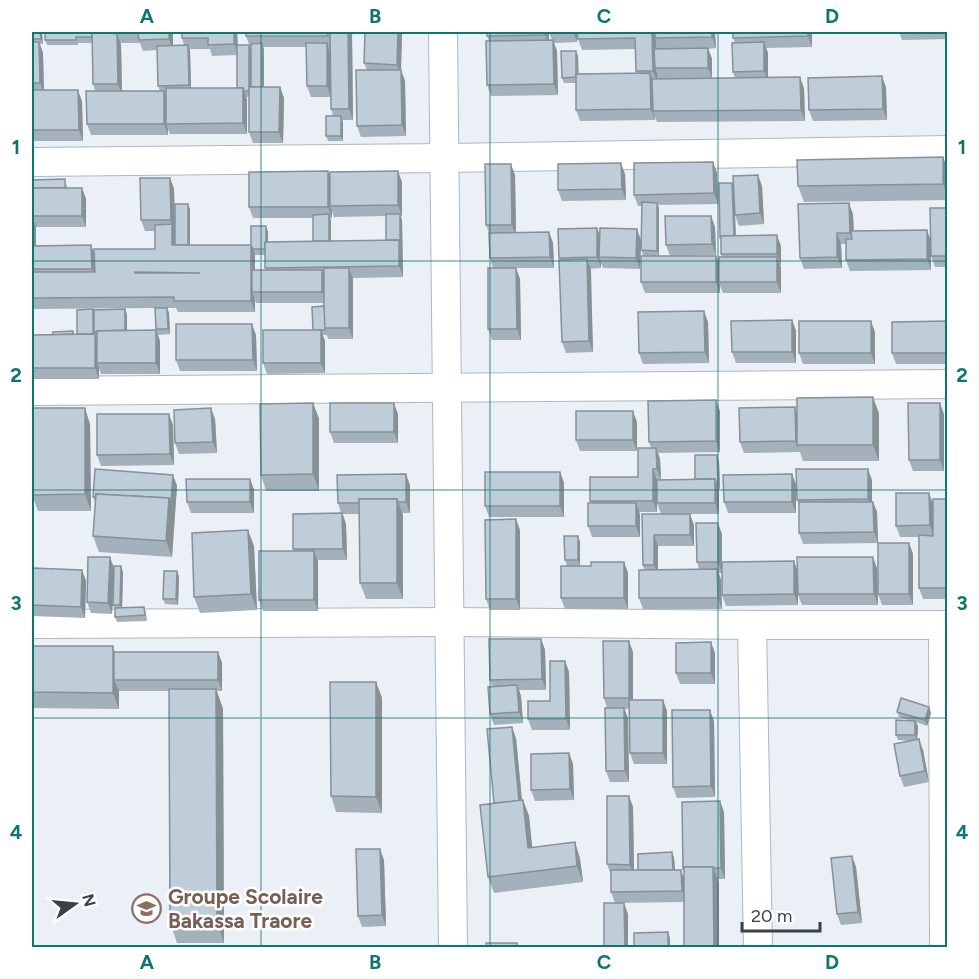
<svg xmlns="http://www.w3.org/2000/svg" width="979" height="979" viewBox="0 0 979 979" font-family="Figtree,sans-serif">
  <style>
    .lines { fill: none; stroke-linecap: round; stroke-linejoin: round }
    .minor-casing { stroke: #acb8c2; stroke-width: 30 }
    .minor { stroke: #fff; stroke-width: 28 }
    .wall { fill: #a4b0ba; fill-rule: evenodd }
    .shaded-wall { fill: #869097 }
    .building { fill: #bfcdd8; stroke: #869097; stroke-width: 1.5; fill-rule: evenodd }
    .grid { fill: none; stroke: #0f766e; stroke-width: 1.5; stroke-opacity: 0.55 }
    .labels { text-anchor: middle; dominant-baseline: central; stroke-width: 5; stroke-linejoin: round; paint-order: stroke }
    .education-label { font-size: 21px; font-weight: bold; fill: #785e54; stroke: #fff; text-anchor: start }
    .neatline { fill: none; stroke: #0f766e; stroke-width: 2 }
    .grid-label { font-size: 20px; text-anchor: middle; font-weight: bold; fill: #0f766e }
  </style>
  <rect width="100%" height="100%" fill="#eaf0f6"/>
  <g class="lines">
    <defs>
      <g id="minor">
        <polyline points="443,32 453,948"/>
        <polyline points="32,162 446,158 948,150"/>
        <polyline points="32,391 948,384"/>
        <polyline points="32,624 450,622 752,625 948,625"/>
        <polyline points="752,625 758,948"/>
        <polyline points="943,625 944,948"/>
      </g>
    </defs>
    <use href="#minor" class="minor-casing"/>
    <use href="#minor" class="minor"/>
  </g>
  <g class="wall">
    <polygon points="32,32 42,32 43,44 40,44 43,53 44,90 82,101 83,141 32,141"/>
    <path d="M45,32h128v14l11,-1 -2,-7v-6h55l1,13h11l2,6v-4h-1l-4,-11v-4h106l1,88h-11l1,21h-15l-2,-5 7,-20 -2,-7v-12h-20l-4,-11v-39h-44l1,40h16l4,11 -1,45h-30l-4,-11v-35h-3l1,37h-77l-2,-5v6h-77l-4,-11 8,-33 -2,-7 -1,-41h-14v2h-31l-2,-5zM121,43h19l3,8 14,-1 1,36 2,5h-38zM190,49h20l2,7 25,-1v33h-46z"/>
    <polygon points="365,32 402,32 401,70 405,81 406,136 361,137 357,126 367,70 364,63"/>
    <polygon points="549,32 549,40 552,40 549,32 577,32 577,42 554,43 557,51 558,95 491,96 487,85 489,41 487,36"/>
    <polygon points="715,32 716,48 708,49 712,59 712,78 735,78 733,72 735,43 733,38 733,32 812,32 812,47 766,48 768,53 768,77 804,88 805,121 657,122 655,117 655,120 580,121 576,110 576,83 564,83 562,78 576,51 578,56 578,74 637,73 636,71 635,49 582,50 578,39"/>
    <polygon points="899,32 948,32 948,39 902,40"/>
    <polygon points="886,87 887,120 813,121 809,110"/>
    <polygon points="943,157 948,171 948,200 804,202 798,186"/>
    <polygon points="713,162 717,173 718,204 658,205 659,208 659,256 670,256 666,245 711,216 715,227 716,255 676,256 716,256 719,262 722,257 721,254 732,183 734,187 762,186 764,224 739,226 735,215 734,196 736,236 781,246 781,265 780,265 781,268 781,293 723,293 720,286 720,293 645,293 641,282 643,256 641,248 640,269 603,268 601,263 601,268 590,269 593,352 566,353 562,342 559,258 597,228 600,236 641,239 642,206 638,206 634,195"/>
    <polygon points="625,174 626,200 562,201 558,190"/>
    <polygon points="515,175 516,232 549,232 553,243 554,268 516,268 520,279 521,340 492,340 488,329 493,268 490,258 489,233 486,225"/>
    <path d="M330,176l72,6v34h-1l1,4 1,57 -51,1 1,61h-25l-1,-4h-5l3,6v32l-58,1 -4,-11 50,-33 11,-24v-3h-68l-1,-3v12h-77l-2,-4h-10h1l2,5 1,21 -12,1 2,6v33h-59l-2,-6v11h-67v-44h20l21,-4 1,3h4l15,-25 1,4 31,-4 2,6v15h29l-1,-22 -123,1v-129l35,5v3h15l4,11v28h-50v18h55l3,8 61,-4v-18h-10l-4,-11 29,-42 4,11 1,42 15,-22v36h61l15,-19 2,6v10l45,-1v-23h-60l-4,-11zM332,211l2,6 52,-1v24l-55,1v-21l-1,-2h2zM255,255h10l1,15h-11z"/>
    <polygon points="948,208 948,267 935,267 931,256 931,270 850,271 846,260 846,244 841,244 842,268 804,269 800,258 853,214 854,231 931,241"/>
    <polygon points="792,320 796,331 796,363 736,363 732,352"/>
    <polygon points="948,321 948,364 896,364 892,353"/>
    <polygon points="708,322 709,363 643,364 639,353"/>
    <polygon points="875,332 875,364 803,364 799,353"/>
    <polygon points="256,335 257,371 180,371 176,360"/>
    <polygon points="313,403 319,419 319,491 266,491 261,475"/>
    <polygon points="720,411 720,452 658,453 660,459 661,480 695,479 719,461 720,489 718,489 719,514 661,514 657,503 657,512 639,512 640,537 592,537 588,526 591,503 590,501 638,477 651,448 649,442"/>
    <polygon points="797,412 879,413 879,461 803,461 800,452 744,453 740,442"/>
    <polygon points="398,414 398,443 334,443 330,432"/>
    <polygon points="944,414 944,471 913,471 909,460"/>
    <polygon points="215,419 217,453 179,454 175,443"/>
    <polygon points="637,422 637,451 580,451 576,440"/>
    <polygon points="90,424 91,511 38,511 32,495"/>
    <polygon points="173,425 174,465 101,466 97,455"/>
    <polygon points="560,472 564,483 564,517 489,517 485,506"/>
    <polygon points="792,474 796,485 796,513 728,513 724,502"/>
    <polygon points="173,475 177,486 172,557 99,552 93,536 95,502 93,497"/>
    <polygon points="250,479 254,490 254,513 191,513 187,502"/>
    <polygon points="872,480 872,502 873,502 877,512 878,543 803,544 799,533 799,505 797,500"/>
    <polygon points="410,485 410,513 402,513 403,599 366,599 360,583 359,514 343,514 346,524 347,560 318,560 318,611 263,611 259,600 294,551 293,549 341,513 338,503"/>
    <polygon points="948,499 948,599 923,599 919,588 919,537 900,537 896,526 933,502"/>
    <polygon points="642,514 694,525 694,546 658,546 658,570 699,569 697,562 722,534 722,562 797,571 877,568 878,605 802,605 798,595 798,605 726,606 722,595 722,573 719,573 721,580 722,609 643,609 639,598 644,570 643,565"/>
    <polygon points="520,530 520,610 490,610 486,599"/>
    <polygon points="578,536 580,542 580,566 567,566 565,560"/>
    <polygon points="909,543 913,554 913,605 882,605 878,594"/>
    <polygon points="254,546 257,610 200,613 194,597"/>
    <polygon points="624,562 628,573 628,609 565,609 561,598 591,566"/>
    <polygon points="32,568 82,570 86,581 85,618 32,616"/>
    <polygon points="114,568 123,572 122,608 144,607 146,613 147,621 117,622 115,617 115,610 113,605 112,614 91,613 87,602"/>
    <polygon points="177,571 179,577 178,605 165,604 163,599"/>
    <polygon points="541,639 545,650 546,690 519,690 521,696 523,723 494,725 490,714 492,686 490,680"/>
    <polygon points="32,646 113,646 114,652 218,652 222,663 222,691 217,691 223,709 224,943 177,943 170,922 169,691 119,691 119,709 32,708"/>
    <polygon points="633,652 633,700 663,700 667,711 667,764 634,764 630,753 629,709 625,709 628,719 629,782 610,782 606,771 607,708 604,698"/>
    <polygon points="715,653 715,684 680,684 676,673"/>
    <polygon points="565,661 569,672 570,730 532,730 528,719 550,701"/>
    <polygon points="376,682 382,698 382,813 336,812 331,796"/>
    <polygon points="929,707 931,713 927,726 916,722 918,726 917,740 923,750 929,782 904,787 900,776 911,741 898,740 896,735 909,720 899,717 897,712"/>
    <polygon points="714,721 715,797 677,798 673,787"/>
    <polygon points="516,738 522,800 529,816 532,848 575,842 580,859 583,882 494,893 488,877 495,804"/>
    <polygon points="569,753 573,764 574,800 535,801 531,790"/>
    <polygon points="629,796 633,807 634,870 638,870 672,852 674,858 675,870 684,878 684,872 683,869 720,801 724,812 725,879 718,879 719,883 684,902 615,903 611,892 611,875 607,864"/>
    <polygon points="852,856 856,867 862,923 841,925 837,914"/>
    <polygon points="384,860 386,926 362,927 358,916"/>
  </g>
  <g class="shaded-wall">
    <polygon points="40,32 42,32 43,44 41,39"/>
    <polygon points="169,32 173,32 173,50 169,39"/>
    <polygon points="234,32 237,32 238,55 234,44"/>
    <polygon points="348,32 352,32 353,120 349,109"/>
    <polygon points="398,32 402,32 401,70 405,81 406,136 402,125 401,76 397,65"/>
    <polygon points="545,32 549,32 549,46 545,35"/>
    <polygon points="573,32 577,32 577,42"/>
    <polygon points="652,32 656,32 655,38 656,42 657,68 655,68 657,73 657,82 653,71"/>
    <polygon points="712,32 715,32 716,48 712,37"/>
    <polygon points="808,32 812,32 812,47 808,36"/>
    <polygon points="117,34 121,45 122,95 118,84"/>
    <polygon points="553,40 557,51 558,95 554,84"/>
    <polygon points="39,42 43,53 44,94 40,83"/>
    <polygon points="764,42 768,53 768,82 764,71"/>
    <polygon points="262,43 264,49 264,96 262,91"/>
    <polygon points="327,43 331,54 331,97 327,86"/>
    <polygon points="188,45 190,51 191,90 189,85"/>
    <polygon points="249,45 251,51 251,97 249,91"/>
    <polygon points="708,48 712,59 712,78 708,68"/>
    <polygon points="576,51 578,56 579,83 577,77"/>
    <polygon points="650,73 654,84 653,111 655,120 651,109"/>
    <polygon points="882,76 886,87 887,120 883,109"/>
    <polygon points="800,77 804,88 805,121 801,110"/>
    <polygon points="280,87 284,98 283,143 279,132"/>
    <polygon points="243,88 247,99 247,134 243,123"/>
    <polygon points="78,90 82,101 83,141 79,130"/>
    <polygon points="164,91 168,102 166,124 168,129 168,135 164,124"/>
    <polygon points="341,116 343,122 343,141 341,136"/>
    <polygon points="943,157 948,171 948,196 943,184"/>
    <polygon points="713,162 717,173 718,204 714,193"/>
    <polygon points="621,163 625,174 626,200 622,189"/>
    <polygon points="511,164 515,175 516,236 512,225"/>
    <polygon points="328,171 332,182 330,206 332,211 332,218 328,207"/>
    <polygon points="398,171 402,182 402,216 398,205"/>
    <polygon points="758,175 762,186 764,224 760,213"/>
    <polygon points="170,178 174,189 175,231 176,256 172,245 172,225 171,220"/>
    <polygon points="732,183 734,188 736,242 734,237"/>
    <polygon points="82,188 86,199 86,227 82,216"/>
    <polygon points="657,203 659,208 659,256 657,251"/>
    <polygon points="849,203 853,214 854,244 850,233"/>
    <polygon points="188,204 190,209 190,252 188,247"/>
    <polygon points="329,214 331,220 331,250 329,245"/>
    <polygon points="400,214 402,220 403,277 399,266"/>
    <polygon points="32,216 36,227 36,256 32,246"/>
    <polygon points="711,216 715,227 716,255 712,244"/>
    <polygon points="266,226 268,232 268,255 266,249"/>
    <polygon points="597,228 601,239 599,257 601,263 601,268 597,257"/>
    <polygon points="637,229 641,240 640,269 636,258"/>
    <polygon points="927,230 931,241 931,270 927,259"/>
    <polygon points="549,232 553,243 554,268 550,257"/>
    <polygon points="837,233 841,244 842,268 837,257"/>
    <polygon points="777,235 781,246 781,265 777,254"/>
    <polygon points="91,245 95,256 96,280 92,269"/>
    <polygon points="251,245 255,255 255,292 252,292 255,300 255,312 251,301"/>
    <polygon points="716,256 720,267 719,282 720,286 720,293 716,282"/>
    <polygon points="777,257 781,268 781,293 777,282"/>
    <polygon points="587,259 591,270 593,352 589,341"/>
    <polygon points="349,268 353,279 353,339 349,328"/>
    <polygon points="516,268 520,279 521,340 517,329"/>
    <polygon points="322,270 326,281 326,303 322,292"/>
    <polygon points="167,308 169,313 170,334 168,329"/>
    <polygon points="93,309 95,315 95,335 99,345 97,363 99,368 99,379 95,368"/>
    <polygon points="125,309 127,315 127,337 125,332"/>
    <polygon points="704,311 708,322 709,363 705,352"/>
    <polygon points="792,320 796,331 796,363 792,352"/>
    <polygon points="871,321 875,332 875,364 871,353"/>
    <polygon points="252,324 256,335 257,371 253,360"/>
    <polygon points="156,330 160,341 160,374 156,363"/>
    <polygon points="321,330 325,341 325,373 321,363"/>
    <polygon points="873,397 879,413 879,461 873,445"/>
    <polygon points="716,400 720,411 720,452 716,441"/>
    <polygon points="313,403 319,419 319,491 313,474"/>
    <polygon points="394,403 398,414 398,443 394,432"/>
    <polygon points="940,403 944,414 944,471 940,460"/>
    <polygon points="795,407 799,418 797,445 800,452 796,441"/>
    <polygon points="85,408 90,424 91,511 85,494"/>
    <polygon points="211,408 215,419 217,453 213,442"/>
    <polygon points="633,411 637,422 637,451 633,440"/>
    <polygon points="169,414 173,425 174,465 170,454"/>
    <polygon points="656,448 660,459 661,480 657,469"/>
    <polygon points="717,455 719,461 720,489 718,483"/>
    <polygon points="653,469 657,480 657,512 653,501"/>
    <polygon points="868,469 872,480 872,510 868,499"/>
    <polygon points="560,472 564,483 564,517 560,506"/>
    <polygon points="406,474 410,485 410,513 406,502"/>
    <polygon points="792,474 796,485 796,513 792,502"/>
    <polygon points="173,475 177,486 175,514 171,503"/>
    <polygon points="250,479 254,490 254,513 250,502"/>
    <polygon points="715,479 719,490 719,514 715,503"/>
    <polygon points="929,493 933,504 934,536 930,525"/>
    <polygon points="169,498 175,514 172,557 166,541"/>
    <polygon points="397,499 403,515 403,599 397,583"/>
    <polygon points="873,502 877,512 878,543 874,532"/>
    <polygon points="636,503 640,514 640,537 636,526"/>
    <polygon points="32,511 32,513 34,539 32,534"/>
    <polygon points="342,513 346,524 347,560 343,549"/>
    <polygon points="690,514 694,525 694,546 690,535"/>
    <polygon points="516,519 520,530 520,610 516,599"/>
    <polygon points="718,523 722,534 722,573 718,562"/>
    <polygon points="248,530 254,546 257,610 251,594"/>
    <polygon points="654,535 658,546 658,576 654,565"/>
    <polygon points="578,536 580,542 580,566 578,560"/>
    <polygon points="909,543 913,554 913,605 909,594"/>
    <polygon points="314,551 318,562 318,611 314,600"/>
    <polygon points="110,557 114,568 112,614 108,603"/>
    <polygon points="873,557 877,568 878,605 874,594"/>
    <polygon points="794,561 798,572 798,605 794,594"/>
    <polygon points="624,562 628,573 628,609 624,598"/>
    <polygon points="121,566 123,572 122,611 120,605"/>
    <polygon points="717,569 721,580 722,609 718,598"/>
    <polygon points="82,570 86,581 85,618 81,607"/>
    <polygon points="177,571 179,577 178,605 176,599"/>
    <polygon points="541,639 545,650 546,690 542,679"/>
    <polygon points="629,641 633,652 633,709 629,698"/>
    <polygon points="711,642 715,653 715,684 711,673"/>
    <polygon points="113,646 118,663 114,680 119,691 119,709 113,693"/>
    <polygon points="218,652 222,663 222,691 218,680"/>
    <polygon points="565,661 569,672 570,730 566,719"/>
    <polygon points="376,682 382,698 382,813 376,797"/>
    <polygon points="517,685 521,696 523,723 519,712"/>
    <polygon points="216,689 223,709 224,943 217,922"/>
    <polygon points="663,700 667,711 667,764 663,753"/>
    <polygon points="929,707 931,713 927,726 925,720"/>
    <polygon points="624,708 628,719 629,782 625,771"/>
    <polygon points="710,710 714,721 715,797 711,786"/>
    <polygon points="915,721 918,726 917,741 915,735"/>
    <polygon points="512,727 516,738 523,812 519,801"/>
    <polygon points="919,739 923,750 929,782 925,771"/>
    <polygon points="569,753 573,764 574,800 570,789"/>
    <polygon points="629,796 633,807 634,876 630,865"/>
    <polygon points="523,800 529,816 534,864 528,848"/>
    <polygon points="720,801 724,812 725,879 721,868"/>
    <polygon points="575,842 580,859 583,882 577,866"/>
    <polygon points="380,849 384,860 386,926 382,915"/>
    <polygon points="672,852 674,858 676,879 674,873"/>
    <polygon points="852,856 856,867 862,923 858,912"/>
    <polygon points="713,867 719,883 719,948 714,948"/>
    <polygon points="681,870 685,881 686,902 682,891"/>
    <polygon points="624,903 628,914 628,948 625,948"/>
    <polygon points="668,932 670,938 670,948 668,948"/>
  </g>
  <g class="building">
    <polygon points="32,32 40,32 41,39 32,39"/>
    <polygon points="45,32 92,32 92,37 76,37 76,40 45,40"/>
    <polygon points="92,32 136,32 111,33 117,34 118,84 93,84"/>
    <polygon points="138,32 169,32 169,39 139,40"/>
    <polygon points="182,32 234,32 234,44 208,45 208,38 182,38"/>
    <polygon points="246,32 327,32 328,36 246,36"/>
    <polygon points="330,32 348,32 349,109 331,109"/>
    <polygon points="365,32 398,32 397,65 364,63"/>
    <polygon points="487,32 545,32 545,35 487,36"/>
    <polygon points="577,32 652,32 653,71 636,71 635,38 578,39"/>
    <polygon points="655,32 712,32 712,37 655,38"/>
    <polygon points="733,32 808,32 808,36 733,38"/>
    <polygon points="553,40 554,84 487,85 486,41"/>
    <polygon points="32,42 39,42 40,83 32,83"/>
    <polygon points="764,42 764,71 733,72 732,43"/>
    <polygon points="262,43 262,87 251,87 251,44"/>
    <polygon points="306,43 327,43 327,86 307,86"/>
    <polygon points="188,45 189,85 158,86 157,46"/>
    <polygon points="237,45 249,45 249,91 244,91 243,88 237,88"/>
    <polygon points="708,48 708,68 655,68 654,49"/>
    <polygon points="561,51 576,51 576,77 562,78"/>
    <polygon points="356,70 401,70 402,125 357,126"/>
    <polygon points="650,73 651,109 576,110 576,74"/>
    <polygon points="882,76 883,109 809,110 808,78"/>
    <polygon points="800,77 801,110 653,111 652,79"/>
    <polygon points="249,87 280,87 279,132 249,132"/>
    <polygon points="166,88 243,88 243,123 166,124"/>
    <polygon points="32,90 78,90 79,130 32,130"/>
    <polygon points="86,91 164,91 164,124 87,124"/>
    <rect x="326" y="116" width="15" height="20"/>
    <polygon points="943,157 943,184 798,186 797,160"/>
    <polygon points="713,162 714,193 634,195 634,163"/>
    <polygon points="621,163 622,189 558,190 558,164"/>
    <polygon points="485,164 511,164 512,225 486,225"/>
    <polygon points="328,171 328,207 249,207 249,172"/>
    <polygon points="398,171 398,205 330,206 330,172"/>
    <polygon points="758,175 760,213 735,215 733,176"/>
    <polygon points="140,178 170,178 171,220 141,220"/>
    <polygon points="65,179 65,188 32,188 32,180"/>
    <polygon points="719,183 732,183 734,236 721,236 720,237"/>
    <polygon points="32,188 82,188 82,216 32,216 32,246 91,245 92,269 32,269"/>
    <polygon points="642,202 657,203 657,251 641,250"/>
    <polygon points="849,203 850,233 837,233 837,257 800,258 798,204"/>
    <rect x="175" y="204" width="13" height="41"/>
    <polygon points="930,208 948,208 948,256 931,256"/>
    <polygon points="329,214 329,241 313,241 313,215"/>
    <polygon points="386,214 400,214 400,242 399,240 386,240"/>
    <polygon points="665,216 711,216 712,244 666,245"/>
    <path d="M172,224v21h79v56h-77v-4l-142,1v-26h63l-1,-23h61v-24zM135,272l65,1h-65z"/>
    <polygon points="251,226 266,226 266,242 265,242 265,249 253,249 251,245"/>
    <polygon points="597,228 597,257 559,258 558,229"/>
    <polygon points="600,228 637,229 636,258 599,257"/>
    <polygon points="927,230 927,259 846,260 846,239 852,239 851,231"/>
    <polygon points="549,232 550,257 490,258 489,233"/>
    <polygon points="777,235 777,254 721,254 721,236"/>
    <polygon points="399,240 399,266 265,268 265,242"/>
    <rect x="641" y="256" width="75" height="26"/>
    <rect x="719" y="257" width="58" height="25"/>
    <polygon points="587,259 589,341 562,342 559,260"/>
    <rect x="324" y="268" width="25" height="60"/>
    <polygon points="488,268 516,268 517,329 488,329"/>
    <rect x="252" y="270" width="70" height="22"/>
    <polygon points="324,306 325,330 313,330 312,307"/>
    <polygon points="155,308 167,308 168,329 156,329"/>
    <polygon points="93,309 93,334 77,334 77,310"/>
    <polygon points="125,309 125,330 97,331 97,332 94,332 94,310"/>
    <polygon points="704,311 705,352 639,353 638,312"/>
    <polygon points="792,320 792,352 732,352 731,321"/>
    <rect x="799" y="321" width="72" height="32"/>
    <polygon points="948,321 948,353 892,353 892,322"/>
    <polygon points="176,324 252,324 253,360 176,360"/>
    <polygon points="156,330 156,363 97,363 97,331"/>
    <rect x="263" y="330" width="58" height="33"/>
    <polygon points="73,331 73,334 52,335 53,332"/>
    <polygon points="95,334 95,368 32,368 32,335"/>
    <polygon points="873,397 873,445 797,445 797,398"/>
    <polygon points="716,400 716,441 649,442 648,401"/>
    <polygon points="313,403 313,474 261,475 260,404"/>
    <rect x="330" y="403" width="64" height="29"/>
    <polygon points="908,403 940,403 940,460 909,460"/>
    <polygon points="795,407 796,441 740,442 739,408"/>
    <polygon points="32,408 85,408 85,494 32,495"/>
    <polygon points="211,408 213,442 175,443 174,410"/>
    <rect x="576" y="411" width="57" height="29"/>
    <polygon points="97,414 169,414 170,454 97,455"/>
    <polygon points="638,448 656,448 657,469 653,469 653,501 590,501 590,477 638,477"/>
    <polygon points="695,455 717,455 718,483 716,483 715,479 695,479"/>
    <polygon points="95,469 173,475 171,503 169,498 96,494 95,497 93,497"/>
    <polygon points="796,469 868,469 868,499 797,500"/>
    <rect x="485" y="472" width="75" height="34"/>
    <polygon points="406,474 406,502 398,502 397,499 359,499 359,503 338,503 337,475"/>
    <polygon points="792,474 792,502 724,502 723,475"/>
    <polygon points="186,479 250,479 250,502 187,502"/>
    <polygon points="715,479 715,503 657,503 657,480"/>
    <polygon points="896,493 929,493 930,525 896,526"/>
    <polygon points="96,494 169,498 166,541 93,536"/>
    <polygon points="359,499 397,499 397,583 360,583"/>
    <polygon points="933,499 948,499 948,588 919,588 919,535 933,536"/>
    <polygon points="799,502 873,502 874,532 799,533"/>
    <rect x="588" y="503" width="48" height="23"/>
    <polygon points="342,513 343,549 293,549 293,514"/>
    <polygon points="642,514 690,514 690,535 654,535 654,565 643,565"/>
    <polygon points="516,519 516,599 486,599 485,520"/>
    <polygon points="696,523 718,523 718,562 697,562"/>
    <polygon points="248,530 251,594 194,597 192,533"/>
    <polygon points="564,536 578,536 578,560 565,560"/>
    <rect x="878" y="543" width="31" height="51"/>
    <rect x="259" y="551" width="55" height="49"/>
    <polygon points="88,557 110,557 108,603 87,602"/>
    <polygon points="797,557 873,557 874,594 798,594"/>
    <polygon points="794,561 794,594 722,595 722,562"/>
    <polygon points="591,562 624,562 624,598 561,598 561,566 591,566"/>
    <polygon points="114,566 121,566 120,605 113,605"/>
    <polygon points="32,568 82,570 81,607 32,605"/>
    <polygon points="717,569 718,598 639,598 639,570"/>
    <polygon points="164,571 177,571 176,599 163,599"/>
    <polygon points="144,607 145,615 115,617 115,608"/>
    <polygon points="489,639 541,639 542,679 490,680"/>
    <polygon points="603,641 629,641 629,698 604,698"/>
    <polygon points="711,642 711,673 676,673 676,643"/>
    <polygon points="32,646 113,646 113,693 32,692"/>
    <rect x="114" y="652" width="104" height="28"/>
    <polygon points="550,661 565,661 566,719 528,719 528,701 550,701"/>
    <polygon points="330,682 376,682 376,797 331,796"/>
    <polygon points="517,685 519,712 490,714 488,687"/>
    <polygon points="169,689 216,689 217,922 170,922"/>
    <polygon points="901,698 929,707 925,720 897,712"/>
    <polygon points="629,700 663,700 663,753 630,753"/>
    <polygon points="605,708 624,708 625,771 606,771"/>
    <polygon points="672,710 710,710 711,786 673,787"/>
    <polygon points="896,720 915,721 915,735 896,735"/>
    <polygon points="512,727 519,801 494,803 487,729"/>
    <polygon points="919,739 925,771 900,776 894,744"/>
    <polygon points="569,753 570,789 531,790 531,754"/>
    <polygon points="607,796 629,796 630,865 607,864"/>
    <polygon points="523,800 528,848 575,842 577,866 488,877 480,805"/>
    <polygon points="720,801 721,868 713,868 713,867 684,867 684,869 683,869 682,802"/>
    <polygon points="356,849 380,849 382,915 358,916"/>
    <polygon points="672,852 673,870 638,870 638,854"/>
    <polygon points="852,856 858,912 837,914 831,858"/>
    <polygon points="684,867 713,867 714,948 684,948"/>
    <polygon points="611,870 681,870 682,891 611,892"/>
    <polygon points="604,903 624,903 625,948 604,948"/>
    <polygon points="668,932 668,948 634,948 634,933"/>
    <rect x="486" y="943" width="31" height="5"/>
  </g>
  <path class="grid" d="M261,32v916M490,32v916M718,32v916M32,261h916M32,490h916M32,718h916"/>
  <defs>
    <symbol id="school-ring" viewBox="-11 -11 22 22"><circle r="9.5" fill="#fff" stroke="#8d6e63" stroke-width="1.5"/><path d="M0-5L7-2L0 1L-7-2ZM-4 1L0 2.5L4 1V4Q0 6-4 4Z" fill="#8d6e63"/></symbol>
  </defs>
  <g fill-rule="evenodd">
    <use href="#school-ring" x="130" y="892" width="33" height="33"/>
  </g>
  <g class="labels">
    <g class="education-label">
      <text x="168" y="896">Groupe Scolaire<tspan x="168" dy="24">Bakassa Traore</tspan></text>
    </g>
  </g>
  <rect width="979" height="979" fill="none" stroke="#ffffff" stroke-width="66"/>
  <g transform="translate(75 904) rotate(75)" stroke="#ffffff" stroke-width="4.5" paint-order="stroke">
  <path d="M0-4.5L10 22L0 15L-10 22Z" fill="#37424b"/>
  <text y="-9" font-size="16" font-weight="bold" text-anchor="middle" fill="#37424b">N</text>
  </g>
  <path d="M742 922v9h78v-9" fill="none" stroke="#37424b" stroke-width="3"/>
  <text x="751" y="922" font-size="18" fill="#37424b" stroke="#ffffff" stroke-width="4.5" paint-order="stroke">20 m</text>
  <rect x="33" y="33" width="913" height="913" class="neatline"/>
  <g class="grid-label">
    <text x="147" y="23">A</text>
    <text x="375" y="23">B</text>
    <text x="604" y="23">C</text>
    <text x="832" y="23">D</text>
    <text x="16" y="154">1</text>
    <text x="962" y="154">1</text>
    <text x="16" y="382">2</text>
    <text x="962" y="382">2</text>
    <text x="16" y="610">3</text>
    <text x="962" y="610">3</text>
    <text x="16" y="839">4</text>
    <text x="962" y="839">4</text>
    <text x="147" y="969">A</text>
    <text x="375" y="969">B</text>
    <text x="604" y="969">C</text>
    <text x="832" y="969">D</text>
  </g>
</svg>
